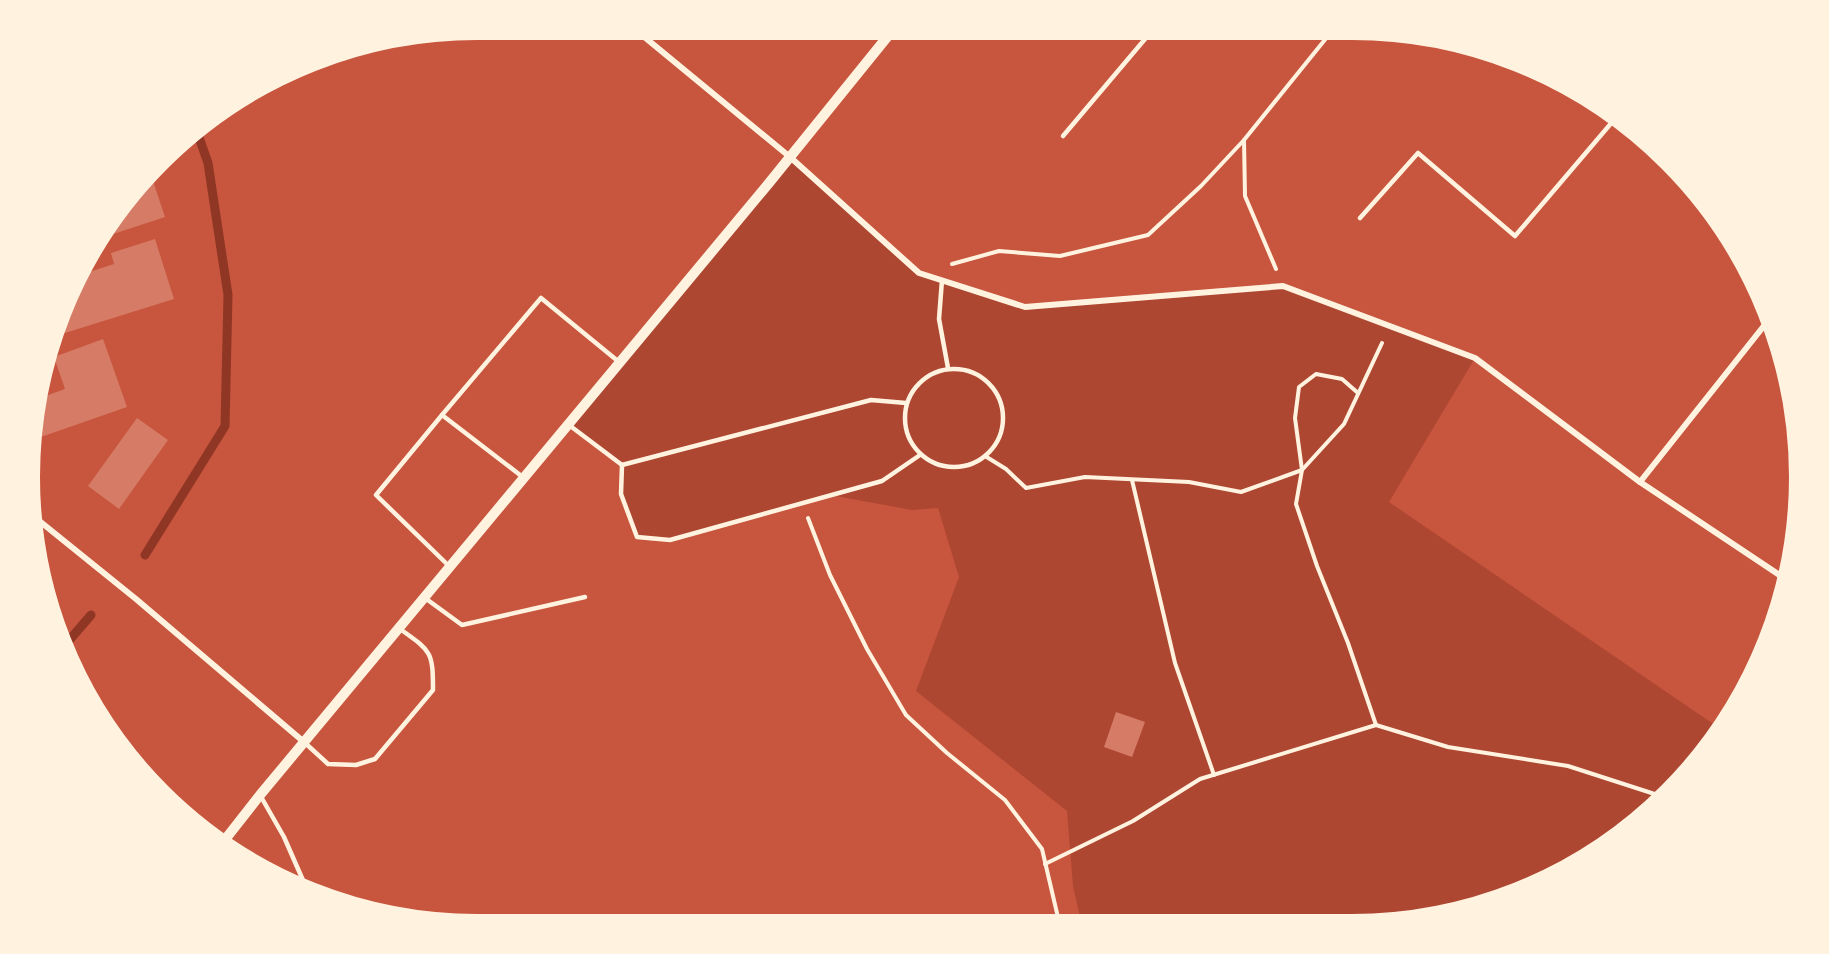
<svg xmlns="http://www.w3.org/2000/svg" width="1829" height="954" viewBox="0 0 1829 954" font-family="'Alegreya Sans',sans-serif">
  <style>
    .green { fill: #ae4732 }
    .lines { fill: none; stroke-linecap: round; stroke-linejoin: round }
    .stream { stroke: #8f3625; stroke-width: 9 }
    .building { fill: #d67c66 }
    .path { stroke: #fff3e0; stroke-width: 4 }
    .service { stroke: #fff3e0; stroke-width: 4.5 }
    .minor { stroke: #fff3e0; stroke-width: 6 }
    .tertiary { stroke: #fff3e0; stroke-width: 10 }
    .rim { fill: none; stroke: #fff3e0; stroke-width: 8 }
  </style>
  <rect width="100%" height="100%" fill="#c8553d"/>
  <polygon class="green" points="790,157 919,273 1025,307 1283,286 1475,358 1389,502 1722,730 1692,774 1627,835 1524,894 1411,925 1082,926 1073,886 1067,811 916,691 959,577 938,508 912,510 830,495 670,540 637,537 621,494 620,466 568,425"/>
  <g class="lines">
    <g class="stream">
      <polyline points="145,555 225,426 228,295 208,163 195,126"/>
      <polyline points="60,651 91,615"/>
    </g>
  </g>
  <g class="building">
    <polygon points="151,175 165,217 95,240 101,226"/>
    <polygon points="155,239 174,299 65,333 60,317 80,275 114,264 111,253"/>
    <polygon points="103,339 127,407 38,438 34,428 37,399 65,389 54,357"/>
    <polygon points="137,418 168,440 119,509 88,486"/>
    <polygon points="1116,712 1145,722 1132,757 1104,747"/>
  </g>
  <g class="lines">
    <g class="path">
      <polyline points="952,264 999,251 1060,256 1148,235 1201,186 1244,140"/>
      <polyline points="1276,269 1245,196 1244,140 1336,26"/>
      <polyline points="1358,393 1342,379 1316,374 1299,387 1295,418 1302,470 1296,504 1317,566 1348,643 1376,725 1448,747 1568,766 1667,798"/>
      <polyline points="985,456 1006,469 1026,488 1085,477 1189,482 1241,492 1302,470 1344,424 1382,343"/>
      <polyline points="1132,480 1175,663 1214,775"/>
      <polyline points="808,518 830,575 867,649 906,715 947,753 1005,800 1042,849 1060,926"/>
      <polyline points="1045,864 1133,821 1200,779 1376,725"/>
    </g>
    <g class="service">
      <polyline points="1063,136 1156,26"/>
      <polyline points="1360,218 1418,153 1515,236 1619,114"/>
      <polyline points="942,280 939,319 948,368"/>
      <circle cx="954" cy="418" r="49"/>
      <polyline points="442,415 376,495 450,567"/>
      <polyline points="569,425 622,465"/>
      <polyline points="622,465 621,494 637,537 670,540 882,481 920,455"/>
      <polyline points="622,465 871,400 906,403"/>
      <polyline points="524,478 442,415 541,298 619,362"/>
      <polyline points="425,598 462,625 585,597"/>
      <path d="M304,742l24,22 28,1 19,-6 58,-69c0,-39 -2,-39 -33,-61"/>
      <polyline points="260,795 284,837 309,894"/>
    </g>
    <g class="minor">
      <polyline points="631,26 790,157 919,273 1025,307 1283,286 1475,358 1640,482 1790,582"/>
      <polyline points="1640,482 1767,322"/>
      <polyline points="27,511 136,599 304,742"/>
    </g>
    <polyline class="tertiary" points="220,846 260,795 769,183 896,26"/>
  </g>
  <path d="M0 0H1829V954H0ZM477 36H1352A441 441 0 0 1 1793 477V477A441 441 0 0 1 1352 918H477A441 441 0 0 1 36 477V477A441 441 0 0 1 477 36Z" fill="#fff3e0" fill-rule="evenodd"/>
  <path class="rim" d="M477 36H1352A441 441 0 0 1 1793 477V477A441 441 0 0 1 1352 918H477A441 441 0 0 1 36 477V477A441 441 0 0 1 477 36Z"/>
</svg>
